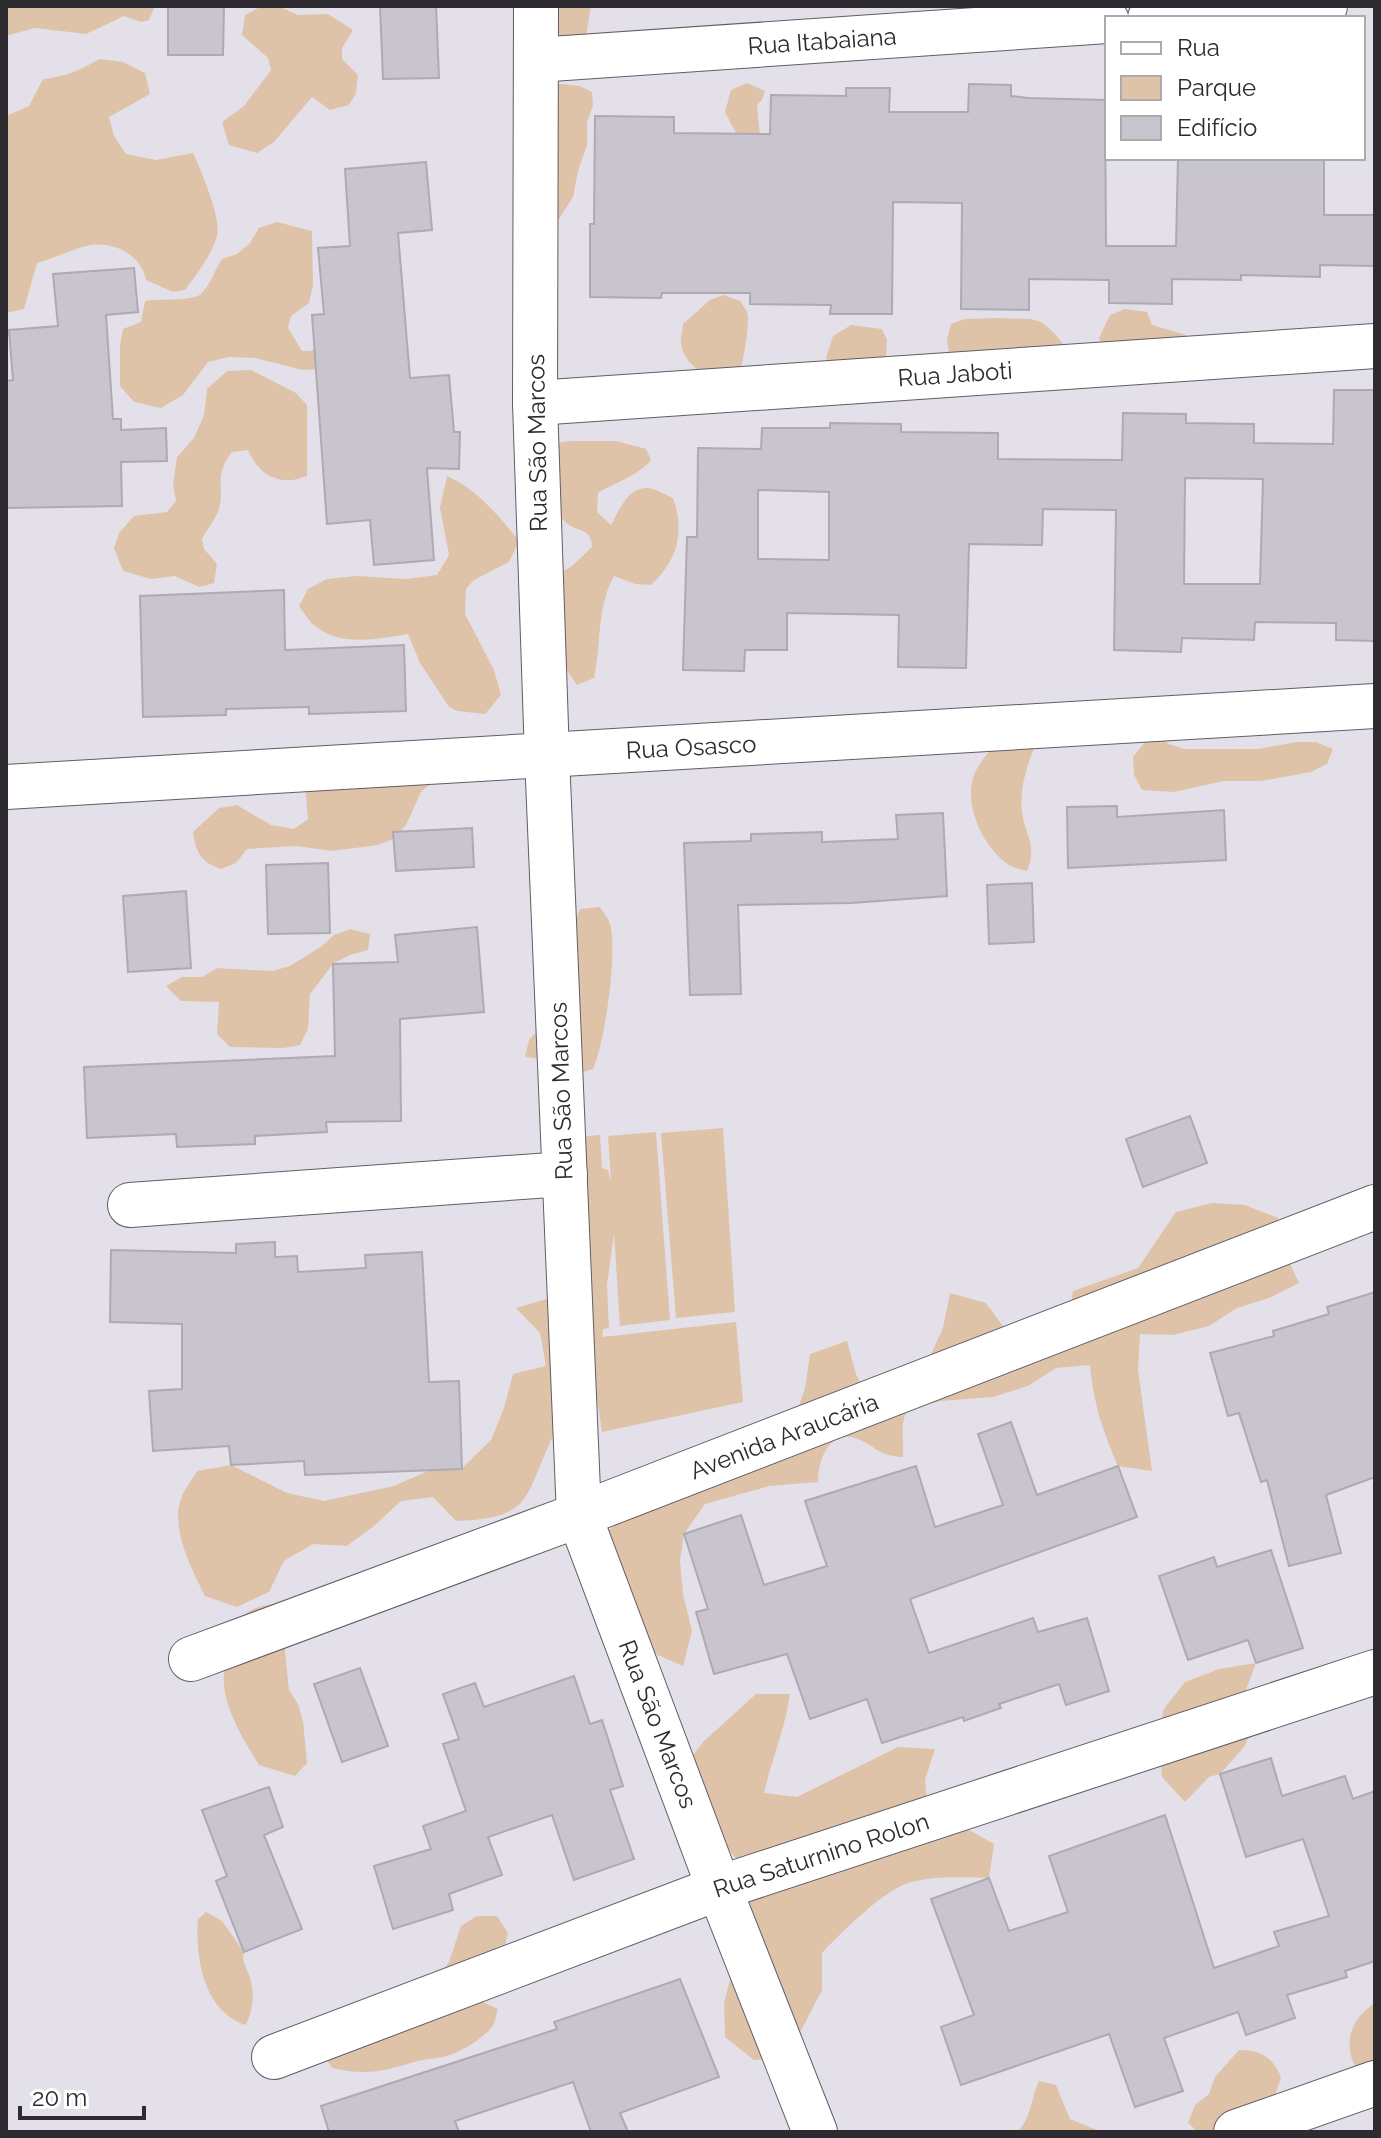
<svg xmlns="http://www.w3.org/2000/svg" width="1381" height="2138" viewBox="0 0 1381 2138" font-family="Raleway,sans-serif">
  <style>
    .green { fill: #dfc3a8 }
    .building { fill: #c9c5cf; stroke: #aeaab4; stroke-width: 2; fill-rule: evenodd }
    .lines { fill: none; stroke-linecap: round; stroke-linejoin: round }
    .street-casing { stroke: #605d65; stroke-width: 46 }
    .street { stroke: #fff; stroke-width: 44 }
    .labels { text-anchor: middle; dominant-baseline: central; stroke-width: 8; stroke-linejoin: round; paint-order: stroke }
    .street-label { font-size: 24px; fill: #2d2b2f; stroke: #fff }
  </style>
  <rect width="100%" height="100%" fill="#e4e0ea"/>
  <g class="green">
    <polygon points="6,6 155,6 149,20 141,22 124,16 86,34 35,28 6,36"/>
    <polygon points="262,6 278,6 298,15 328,14 353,30 342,48 342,59 358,75 356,93 349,105 330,110 312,97 274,142 257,153 229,145 222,122 244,106 271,70 268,58 242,35 245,15"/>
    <polygon points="550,6 591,6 585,43 550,42"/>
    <path d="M99,59l24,3 22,11 5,21 -41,23 5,19 12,18 30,6 37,-7c8,17 29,67 24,83 -6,20 -20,38 -32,54l-12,2 -27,-12c-5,-26 -34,-40 -60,-34 -16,4 -33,13 -49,17l-13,46 -18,4v-197l23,-10 14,-27c21,-2 38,-9 56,-20z"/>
    <polygon points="552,83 580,86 592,92 593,105 587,122 587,145 578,171 573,197 559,219 549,217"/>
    <polygon points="747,83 765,91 762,100 757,105 761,146 738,137 725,112 731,90"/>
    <path d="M277,222l35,9 1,54 -4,18 -18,13 -3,12 14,23h9l16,-8 6,25 -30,2 -48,-12 -26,-1 -21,5 -25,33 -22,13 -27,-6 -14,-16v-40l3,-17 18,-7 4,-21c14,-3 50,1 57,-8 9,-10 13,-24 20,-34l15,-5 13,-11 9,-15z"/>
    <path d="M723,295l17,6c2,3 5,7 7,11 4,14 -6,60 -11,74 -20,-3 -52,-18 -55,-42 -1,-6 2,-14 2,-20l27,-24z"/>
    <polygon points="1125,309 1147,312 1152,325 1186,335 1190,346 1109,356 1099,338 1110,315"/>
    <path d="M997,318c39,2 42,-5 67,27l-114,16 -3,-22 4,-15 14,-5z"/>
    <polygon points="851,325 882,329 887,340 886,356 873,368 835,372 826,358 833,336"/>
    <path d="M251,370l45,23 11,12v71c-26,11 -48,0 -59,-26l-16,2c-21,26 -4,41 -16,64 -4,8 -10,15 -14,23l2,10 13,15 -3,19 -15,4 -24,-11 -24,3 -28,-8 -9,-23 5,-15 15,-17 33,-4 9,-11 -3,-16 4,-28 17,-19 10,-23 3,-26 20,-18z"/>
    <path d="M572,441h44l30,8 5,11c-13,16 -35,22 -53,33l-1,19 14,13c7,-13 17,-38 36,-37 8,0 19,7 26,10 12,34 5,62 -22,87l-16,-1 -21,-8c-18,32 -12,67 -20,102l-17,7 -15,-22 -11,-84 21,-13 20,-19c-1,-18 -11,-15 -23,-22 -7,-5 -14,-15 -20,-21l6,-61z"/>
    <path d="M447,476c31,14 51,39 72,65l-10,21 -35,18 -8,9 -1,25 29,56 7,25 -16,19 -28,-3 -8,-4 -29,-44 -12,-29c-30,5 -68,13 -93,-8 -6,-5 -11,-13 -16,-20l9,-17 19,-10 29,-3 50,3 31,-4 12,-20 -9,-47z"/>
    <polygon points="1161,734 1168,744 1185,749 1258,749 1297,742 1316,742 1333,749 1327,764 1311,772 1261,781 1223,781 1174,792 1142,790 1134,775 1133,757 1145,742"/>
    <path d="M1038,738c-9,22 -19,48 -16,73 3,26 16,34 5,60 -6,-2 -13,-3 -18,-6 -26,-18 -46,-60 -35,-90 5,-12 14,-22 22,-32z"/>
    <path d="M435,780l-14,12 -15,33 -13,14 -15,6 -46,6 -36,-5 -49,3 -11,14 -15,6c-20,-7 -25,-16 -28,-37l26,-24 18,-3 34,20 23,4 14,-10 -3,-34z"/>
    <path d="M600,907c3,5 8,11 10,17 8,26 -5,119 -17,145l-20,6 -30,-16 -18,-2 4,-17 12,-13 26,-86 13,-32z"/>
    <polygon points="350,929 370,934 368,950 350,955 334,963 310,994 308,1029 300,1045 284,1048 230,1047 217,1034 219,1002 181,1001 166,986 182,977 202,977 217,968 272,971 290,966 322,946 334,935"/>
    <polygon points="723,1128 735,1312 676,1318 661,1133"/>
    <path d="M656,1132l14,188 -50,6 -6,-92 -7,51 2,43 -6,1 -1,8 134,-15 7,80 -141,30 -8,-55c-16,19 -31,37 -42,61 -28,60 -19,80 -96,83l-23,-24 -32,4 -27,25 -27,20 -34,-2 -29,17 -15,31 -32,15 -32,-11c-13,-26 -35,-68 -24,-97 3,-10 11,-19 16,-28l34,-6 56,28 37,8 70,-15 34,-15 34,-3 29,-28 13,-32 9,-34 33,-8 -6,-33 -24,-25 34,-10 24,-161 26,-2 2,33 6,2 3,11 -3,-45z"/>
    <path d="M1212,1203l33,2 33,13 6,33 15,32 -30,15 -32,10 -28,18 -36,9 -33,-1 -2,36 14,101 -34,-5c-15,-34 -25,-64 -28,-101l-34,3 -28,18 -35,11 -52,4 -33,7c-9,19 -4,29 -5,49 -26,-1 -26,-11 -46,-18 -28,-11 -39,22 -39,43l-49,4 -64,18 -21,30 -4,27 3,33 9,37 -9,35 -30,-13 -68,-104 55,-43 154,-85 11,-33 5,-34 37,-13 9,33 15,31 57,-44 15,-33 7,-35 36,10 22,30 59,-7 6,-35 65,-23 38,-56z"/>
    <path d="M274,1604l12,13 -1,34 4,39 9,14 5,17 4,42 -12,13 -36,-11c-17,-28 -41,-65 -34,-99 1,-10 6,-20 10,-30 8,-24 13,-28 39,-32z"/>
    <polygon points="1256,1663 1239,1709 1259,1717 1244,1747 1220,1774 1209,1777 1185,1802 1162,1777 1160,1744 1163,1710 1185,1682 1219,1669"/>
    <path d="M756,1694h34c-5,36 -18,64 -26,99l33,4 101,-50 37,2 -10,31 3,33 32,12 34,19 -5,34c-24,-1 -63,-3 -86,7 -25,11 -62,48 -81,68v37l-35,68 -33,2 -29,-23 -1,-34 25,-98 -2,-33 -22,-27 -43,-76 22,-28z"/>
    <path d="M206,1912l16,9 22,31c-3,10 3,15 6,26 5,17 3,31 -4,47 -42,-13 -51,-67 -48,-106z"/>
    <path d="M477,1916h20l11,17 -4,17 -28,49 22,10c-2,6 -3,14 -6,18 -9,11 -29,24 -42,28 -10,4 -22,3 -32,6 -34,10 -50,15 -86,7l-10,-15 116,-76 11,-15 12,-36z"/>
    <path d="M1375,2003v70l-18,-3c-15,-25 -7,-51 18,-67z"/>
    <path d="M1239,2050c23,0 33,7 42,27l-5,16 3,16 -35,23h-46l-10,-9 7,-18 14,-11 6,-17z"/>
    <path d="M1039,2081l17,4 14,34 32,13h-85c14,-12 14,-34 22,-51z"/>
  </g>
  <g class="building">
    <polygon points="168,6 224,6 223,55 168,55"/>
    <polygon points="380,6 436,6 439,78 383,79"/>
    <polygon points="969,84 1011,85 1011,96 1028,98 1105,100 1106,246 1176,246 1178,158 1324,158 1324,215 1375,215 1375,266 1320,265 1320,277 1241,275 1241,280 1172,279 1172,304 1109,303 1109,280 1029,279 1029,310 961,309 962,203 893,202 892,314 830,314 831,305 750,304 750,293 662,293 661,298 590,297 590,224 594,224 595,116 674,117 674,133 770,134 771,95 846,96 846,88 890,88 889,112 968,112"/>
    <polygon points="426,162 432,230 398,233 410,378 449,375 454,432 460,432 459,469 427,468 434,560 374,565 370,520 327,524 312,315 324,314 318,248 350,246 345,169"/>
    <polygon points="134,268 138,312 106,315 113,419 121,419 121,430 166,428 167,461 121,462 122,506 6,508 6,381 13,380 9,330 58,326 53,274"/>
    <path d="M1334,390h41v251l-39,-1v-17l-81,-1 -1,18 -72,-2 -1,14 -67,-2 2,-140 -73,-1 -1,36 -73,-1 -3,124 -68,-1 1,-52 -112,-2v37h-42l-1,21 -61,-1 4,-133h10l1,-89 63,1 1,-21h68v-5l71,1v8l97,1v26l124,1 1,-47 63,1v9l68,1v19l79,1zM1185,478l78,1 -3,105h-76zM758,490l71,2v68l-71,-1z"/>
    <polygon points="284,590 285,650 404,645 406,711 309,714 309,707 226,709 226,715 143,717 140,596"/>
    <polygon points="1117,806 1117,817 1224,810 1226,860 1068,868 1067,807"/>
    <polygon points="943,813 947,896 851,903 738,905 741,994 690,995 684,843 751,841 751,834 822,832 822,842 898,839 896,815"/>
    <polygon points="472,828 474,867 396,871 393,832"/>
    <polygon points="328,863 330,933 268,934 266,865"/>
    <polygon points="1032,883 1034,942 989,944 987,885"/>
    <polygon points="186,891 191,968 128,972 123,896"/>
    <polygon points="477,927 484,1012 400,1019 401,1121 326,1122 327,1132 255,1136 255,1144 177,1147 176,1134 87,1138 84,1067 335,1056 333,964 398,962 395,935"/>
    <polygon points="1190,1116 1207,1163 1143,1187 1126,1139"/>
    <polygon points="275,1242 275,1257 297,1256 298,1272 366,1268 365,1255 422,1252 429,1382 459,1381 462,1469 305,1475 304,1461 231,1465 229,1446 153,1451 149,1391 182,1389 182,1324 110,1322 111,1250 236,1253 236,1244"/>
    <polygon points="1375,1292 1375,1477 1326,1495 1341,1553 1289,1566 1267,1480 1261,1482 1239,1413 1228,1416 1210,1353 1274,1336 1273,1331 1329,1314 1327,1307"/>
    <polygon points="1011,1422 1037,1495 1118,1466 1137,1517 910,1599 929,1653 1033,1618 1038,1632 1087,1618 1109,1691 1066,1705 1059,1684 999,1704 1001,1708 964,1721 963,1717 882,1743 867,1699 810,1719 787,1654 714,1674 696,1612 708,1609 684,1534 741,1515 764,1585 827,1566 805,1501 916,1466 935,1527 1003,1505 978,1434"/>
    <polygon points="1271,1550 1303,1648 1256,1663 1248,1640 1188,1660 1159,1576 1214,1557 1217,1567"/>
    <polygon points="360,1668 388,1746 342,1762 314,1684"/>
    <polygon points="574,1676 590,1724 602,1720 623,1786 610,1790 634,1859 574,1880 552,1815 488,1837 502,1875 449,1894 453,1910 393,1929 374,1866 431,1849 423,1826 466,1811 443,1744 459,1739 443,1694 475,1683 484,1707"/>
    <polygon points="1271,1758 1282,1796 1345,1776 1353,1799 1375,1791 1375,1961 1345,1971 1347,1977 1287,1995 1295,2018 1246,2035 1238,2012 1164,2038 1183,2091 1135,2107 1109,2034 961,2085 941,2027 974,2015 931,1899 989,1878 1009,1931 1068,1912 1049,1856 1165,1815 1214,1968 1279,1946 1274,1932 1329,1916 1303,1839 1246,1857 1220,1774"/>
    <polygon points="269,1787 283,1827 264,1835 302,1929 244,1952 216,1881 227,1876 202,1810"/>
    <polygon points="680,1979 719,2077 620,2113 628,2132 591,2132 573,2082 455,2121 459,2132 329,2132 321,2106 557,2029 554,2022"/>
  </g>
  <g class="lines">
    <defs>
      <g id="street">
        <polyline points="536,6 535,403 547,756 579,1515 719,1888 815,2132"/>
        <polyline points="1150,18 1325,6"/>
        <polyline points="536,60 1107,21"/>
        <polyline points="535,403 1375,346"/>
        <polyline points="6,787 1375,706"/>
        <polyline points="130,1205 565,1174"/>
        <polyline points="191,1659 579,1515 1375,1207"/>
        <polyline points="274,2057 719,1888 1375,1672"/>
        <polyline points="1236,2132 1375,2083"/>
      </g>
    </defs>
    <use href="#street" class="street-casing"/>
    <use href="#street" class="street"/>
  </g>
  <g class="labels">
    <g class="street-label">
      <text transform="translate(822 41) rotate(-4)">Rua Itabaiana</text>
      <text transform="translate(955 374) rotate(-4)">Rua Jaboti</text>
      <text transform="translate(537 443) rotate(-91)">Rua São Marcos</text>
      <text transform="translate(691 747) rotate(-3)">Rua Osasco</text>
      <text transform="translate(561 1091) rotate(-92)">Rua São Marcos</text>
      <text transform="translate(784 1436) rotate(-21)">Avenida Araucária</text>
      <text transform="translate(658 1724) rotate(69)">Rua São Marcos</text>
      <text transform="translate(821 1855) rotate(-18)">Rua Saturnino Rolon</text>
    </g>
  </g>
  <rect width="1381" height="2138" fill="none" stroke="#2d2b2f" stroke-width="16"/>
  <rect x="1105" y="16" width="260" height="144" fill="#ffffff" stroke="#abaaac" stroke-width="2"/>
  <rect x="1121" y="42" width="40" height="12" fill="#ffffff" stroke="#abaaac" stroke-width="2"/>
  <text x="1177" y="56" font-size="24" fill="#2d2b2f">Rua</text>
  <rect x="1121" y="76" width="40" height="24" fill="#dfc3a8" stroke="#abaaac" stroke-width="2"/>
  <text x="1177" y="96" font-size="24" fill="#2d2b2f">Parque</text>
  <rect x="1121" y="116" width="40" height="24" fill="#c9c5cf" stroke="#abaaac" stroke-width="2"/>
  <text x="1177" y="136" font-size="24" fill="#2d2b2f">Edifício</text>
  <path d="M20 2106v12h124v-12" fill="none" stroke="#2d2b2f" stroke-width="4"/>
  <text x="32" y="2106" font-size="24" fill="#2d2b2f" stroke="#ffffff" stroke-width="6" paint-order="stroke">20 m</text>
</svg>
